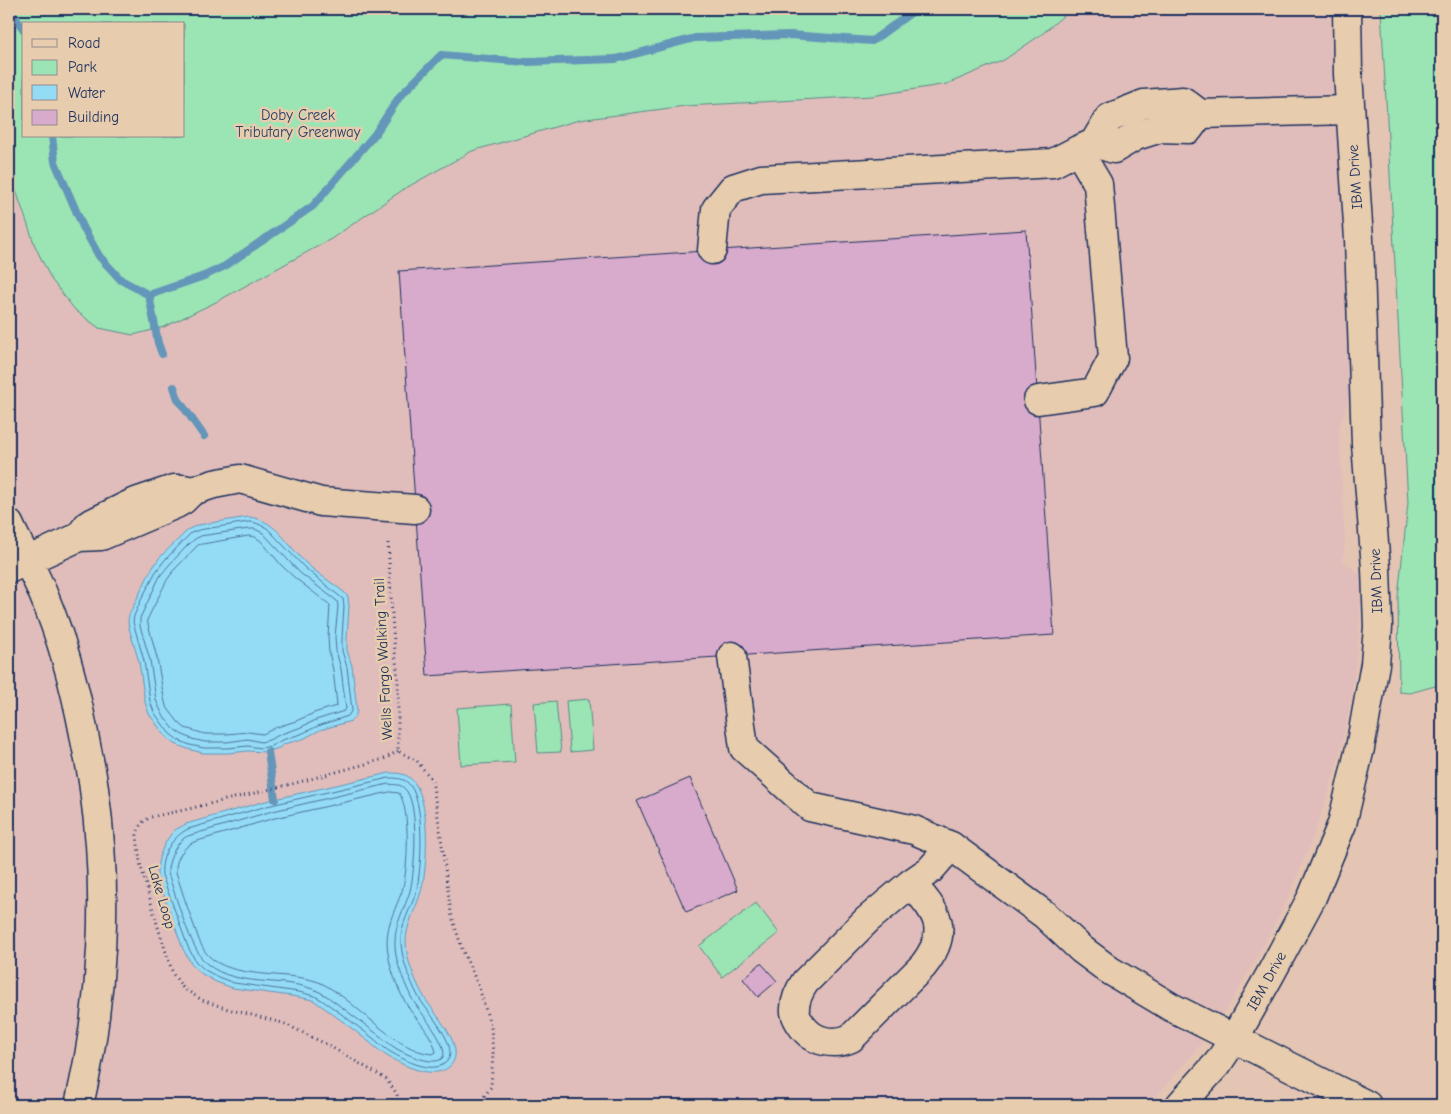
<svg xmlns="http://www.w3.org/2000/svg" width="1451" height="1114" viewBox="0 0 1451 1114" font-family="'Comic Neue',sans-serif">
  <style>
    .built { fill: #e0bdbb }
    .green { fill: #9be4b3; stroke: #5b8a88; fill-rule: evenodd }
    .water { fill: #94dbf6; stroke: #6496b9 }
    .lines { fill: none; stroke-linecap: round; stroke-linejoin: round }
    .shore { stroke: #4b749b; stroke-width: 1 }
    .stream { stroke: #6496b9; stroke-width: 8 }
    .building { fill: #d8aacc; stroke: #1b2f5e }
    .minor-casing { stroke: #1b2f5e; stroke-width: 31 }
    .path { stroke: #1b2f5e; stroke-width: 3; stroke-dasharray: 1 4; stroke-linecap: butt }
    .minor { stroke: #e7ccae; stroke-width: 28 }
    .labels { text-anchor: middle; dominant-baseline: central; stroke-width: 5; stroke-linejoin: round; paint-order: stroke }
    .park-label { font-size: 15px; fill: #284166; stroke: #e7ccae }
    .street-label { font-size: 15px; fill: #1b2f5e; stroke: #e7ccae }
  </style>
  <rect width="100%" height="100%" fill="#e4c5b4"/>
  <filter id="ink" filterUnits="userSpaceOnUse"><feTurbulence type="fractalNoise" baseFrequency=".02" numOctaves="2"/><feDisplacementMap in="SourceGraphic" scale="10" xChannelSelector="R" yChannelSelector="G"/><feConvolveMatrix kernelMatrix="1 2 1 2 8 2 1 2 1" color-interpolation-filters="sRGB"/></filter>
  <g filter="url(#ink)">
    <polygon class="built" points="1071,9 1329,9 1337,103 1344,250 1353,364 1352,389 1339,428 1345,542 1343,561 1362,576 1359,636 1352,694 1342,745 1329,792 1309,848 1286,903 1259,954 1228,1007 1197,1049 1153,1100 1147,1105 9,1105 9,170 35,246 51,279 75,310 216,302 331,239 404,189 472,151 579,120 685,106 872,96 1042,34"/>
    <g class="green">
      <path d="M9,9h1062l-29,25 -38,26 -57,24 -75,12 -187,10 -106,14 -107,31 -68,38 -73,50 -115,63 -52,25 -31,8 -34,-7 -24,-18 -24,-31 -16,-33 -26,-76zM24,24h160v112h-160z"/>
      <polygon points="1381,9 1442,9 1442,684 1410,693 1399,692 1398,597 1408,503"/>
      <polygon points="589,699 593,750 570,752 566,701"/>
      <polygon points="556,701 561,752 538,753 534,703"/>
      <polygon points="511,704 515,762 461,765 457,708"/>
      <polygon points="756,903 779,933 722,977 699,946"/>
    </g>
    <g class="water">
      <path d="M248,517c29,2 40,30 59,47 12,11 26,19 38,29l3,4 1,9 -2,32v12l5,16 5,44 -1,5 -5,6 -31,9 -17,9 -19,5 -5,4 -13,4 -18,-1 -20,2h-25l-15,-4 -13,-5 -9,-7 -17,-23 -4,-12 -6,-40 -10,-34 -1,-6 1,-7 22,-45 9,-13 29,-28 9,-4z"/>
      <path d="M389,773c7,0 15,0 21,5 22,17 18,93 10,117 -5,16 -14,30 -14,47 0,18 9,38 17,53 9,17 47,54 26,72 -16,13 -43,-1 -57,-8 -9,-5 -17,-12 -24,-18 -18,-14 -36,-28 -55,-41l-15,-3 -65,-9 -17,-6 -14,-8 -10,-9 -9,-16 -26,-73c-1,-15 7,-36 18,-46 3,-2 8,-4 11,-6l80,-23z"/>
    </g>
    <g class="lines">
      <g class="shore">
        <polygon points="249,522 256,523 267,528 305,568 343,599 344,606 342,638 342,651 347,667 352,710 348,716 318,726 301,734 282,740 271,746 261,748 248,746 228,748 204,748 190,745 178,740 169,733 154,712 150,701 144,661 133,622 134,616 141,600 155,573 164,561 191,533 199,530"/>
        <polygon points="249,529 255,529 263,533 300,573 337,601 338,606 335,637 336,651 341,669 346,709 344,711 316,720 299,728 281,734 269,740 261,742 248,739 227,742 205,742 192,739 181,734 174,729 164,717 160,709 156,700 150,660 140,626 140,618 160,576 169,565 188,545 195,539 201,536"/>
        <polygon points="249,536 255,537 261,541 282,566 295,578 330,605 328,637 329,652 333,670 337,704 336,706 314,713 296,721 277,727 263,734 248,732 227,734 205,734 185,728 179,723 166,706 164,698 157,658 147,620 167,580 175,569 198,545"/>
        <path d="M389,778c6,0 13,0 18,4 19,15 15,88 9,110 -5,17 -16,32 -15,51 1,18 9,37 17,53 7,14 47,54 26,68 -13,9 -38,-3 -50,-10 -8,-4 -14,-10 -21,-16 -19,-14 -38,-30 -58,-42l-16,-4 -65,-9 -16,-6 -13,-7 -9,-8 -8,-15 -26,-72c-2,-19 10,-38 26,-46l79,-23z"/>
        <path d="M389,784c6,1 11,0 15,4 16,13 11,84 6,103 -5,17 -15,32 -15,50 -1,16 6,33 12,47 3,6 5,12 9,17 6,9 33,41 27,52 -7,11 -37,-3 -46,-8 -7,-4 -14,-11 -21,-16 -16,-12 -32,-24 -48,-36 -35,-25 -88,-5 -122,-34 -15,-13 -31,-69 -38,-90 -1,-10 7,-28 15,-34 2,-2 5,-3 8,-4l78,-23z"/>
        <path d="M390,792l9,1c12,17 9,78 3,98 -6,17 -15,32 -15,51 0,20 11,50 23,68 9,12 23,26 26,42l-3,2c-38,-2 -77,-54 -112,-71 -30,-13 -91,-2 -114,-29 -7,-8 -10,-21 -14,-31 -6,-17 -12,-34 -17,-51 -1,-12 7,-25 18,-30l77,-23z"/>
      </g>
      <g class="stream">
        <polyline points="9,9 24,30"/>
        <polyline points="52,136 55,162 83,227 99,256 121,280 149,295 204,276 225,266 313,206 375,134 400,96 441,55 526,62 616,59 695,38 790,35 872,41 916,9"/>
        <polyline points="149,295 158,343 162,354"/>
        <polyline points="174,387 178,399 204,436"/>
        <polyline points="268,752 275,799"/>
      </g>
    </g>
    <g class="building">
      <polygon points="1026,230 1054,635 427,676 399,271"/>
      <polygon points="690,778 738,890 686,912 637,801"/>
      <polygon points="761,963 777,981 758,997 743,979"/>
    </g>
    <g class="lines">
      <defs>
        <g id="minor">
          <polyline points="1094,143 1114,149 1136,136 1161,128 1189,129 1200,114"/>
          <polyline points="712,250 716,209 733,188 761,179 1053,163 1078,150"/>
          <polyline points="1038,400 1095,392 1113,358 1098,184 1078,150 1094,143 1109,118 1144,104 1183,101 1200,114 1350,110"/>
          <polyline points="192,491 214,484 240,479 321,502 415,509"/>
          <path d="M9,524c11,24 25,47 35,72 18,43 31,91 40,138 3,18 8,37 10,55 15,104 9,214 -15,316"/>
          <polyline points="9,569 79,537 101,536 176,504 183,500 192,491 184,489 174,489 133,503 88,525 79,537"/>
          <polyline points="732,656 744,748 810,807 914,830 951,846"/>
          <path d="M911,883c27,31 40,47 12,83l-72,72c-17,8 -38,4 -49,-12 -3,-4 -6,-9 -7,-14 -1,-11 4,-21 10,-30l62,-62 44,-37 19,-13 21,-24 94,69 36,34 28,21 62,37 196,98"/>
          <path id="s1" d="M1180,1105l38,-42 16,-24 36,-64 42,-78 30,-73 18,-76 15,-84 3,-37 -2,-59 -10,-124 -7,-205 -11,-165 -1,-65"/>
        </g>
      </defs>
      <use href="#minor" class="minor-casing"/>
      <g class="path">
        <polyline points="388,543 393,631 398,680 398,751 417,761 432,780 440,830 451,913 462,949 479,987 491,1028 493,1053 491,1087 478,1105"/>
        <polyline points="398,751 384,759 292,784 184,810 151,817 144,821 139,827 137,835 140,863 157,924 173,974 183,988 202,1000 228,1009 283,1023 326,1044 386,1079 397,1094 399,1105"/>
      </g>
      <use href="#minor" class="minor"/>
    </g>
  </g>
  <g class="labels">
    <g class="park-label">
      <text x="298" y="115">Doby Creek<tspan x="298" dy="17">Tributary Greenway</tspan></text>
    </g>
    <g class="street-label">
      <text transform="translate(1355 177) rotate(-94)">IBM Drive</text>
      <text transform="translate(1376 581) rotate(-92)">IBM Drive</text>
      <text transform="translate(383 659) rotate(-93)">Wells Fargo Walking Trail</text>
      <text transform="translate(162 897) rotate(74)">Lake Loop</text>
      <text stroke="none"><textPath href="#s1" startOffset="152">IBM Drive</textPath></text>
    </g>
  </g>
  <rect width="1451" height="1114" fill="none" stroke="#e7ccae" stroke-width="30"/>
  <rect x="15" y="15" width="1421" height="1084" fill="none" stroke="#1b2f5e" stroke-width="2" filter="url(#ink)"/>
  <rect x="22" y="22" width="162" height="115" fill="#e7ccae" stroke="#958d8e"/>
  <rect x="32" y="39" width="25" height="8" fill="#e7ccae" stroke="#958d8e"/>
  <text x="68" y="48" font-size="15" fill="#1b2f5e">Road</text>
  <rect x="32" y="60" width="25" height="15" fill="#9be4b3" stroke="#958d8e"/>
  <text x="68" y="72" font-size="15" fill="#1b2f5e">Park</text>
  <rect x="32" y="85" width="25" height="15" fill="#94dbf6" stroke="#958d8e"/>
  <text x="68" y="98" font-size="15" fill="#1b2f5e">Water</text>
  <rect x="32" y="110" width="25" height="15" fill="#d8aacc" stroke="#958d8e"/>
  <text x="68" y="122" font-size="15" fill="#1b2f5e">Building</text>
</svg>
